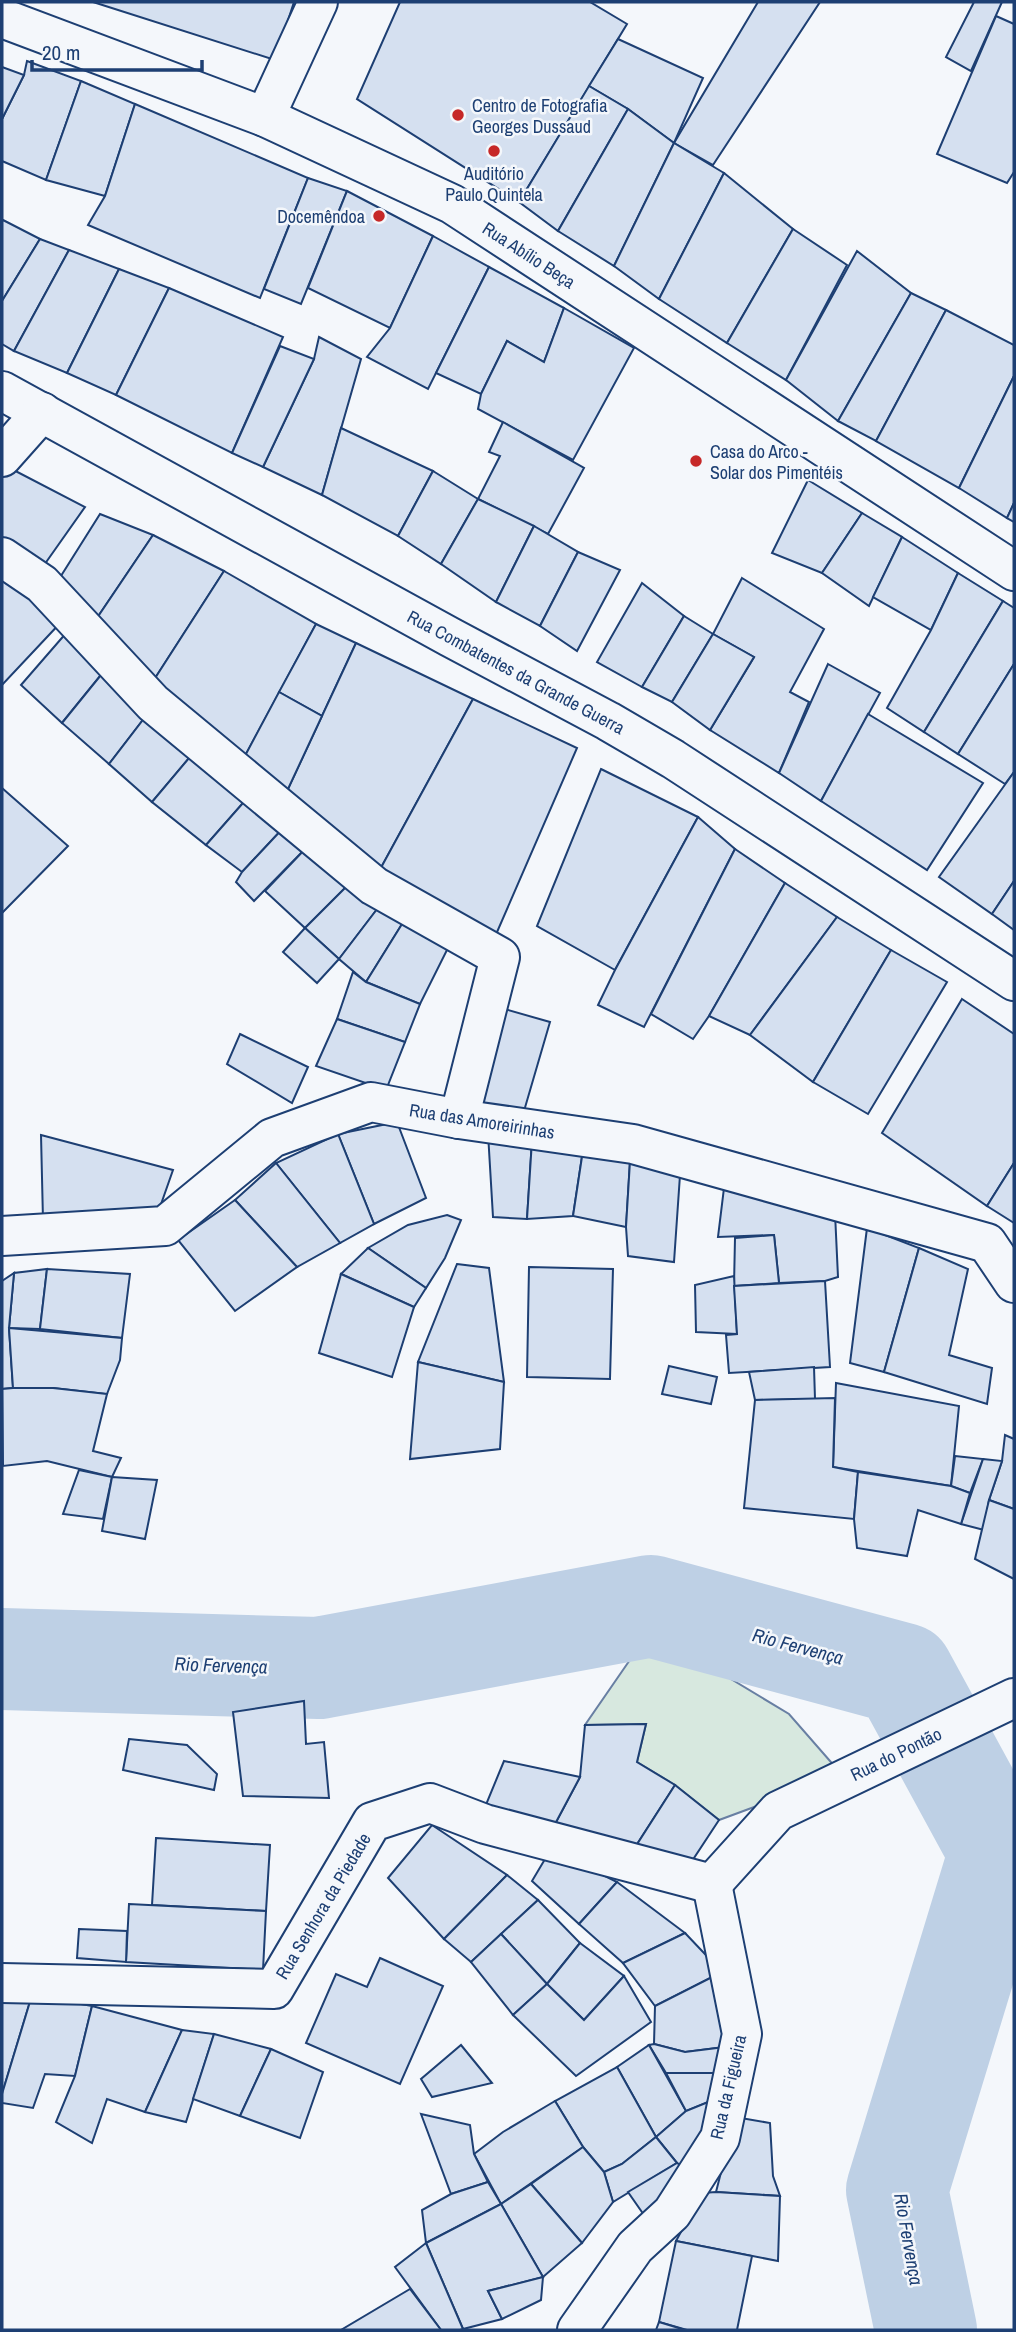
<svg xmlns="http://www.w3.org/2000/svg" width="1016" height="2332" viewBox="0 0 1016 2332" font-family="'Archivo Narrow',sans-serif">
  <style>
    .green { fill: #d7e8df; stroke: #687fa3; stroke-width: 2 }
    .lines { fill: none; stroke-linecap: round; stroke-linejoin: round }
    .river { stroke: #bed0e5; stroke-width: 102 }
    .building { fill: #d5e0f0; stroke: #1d3f73; stroke-width: 2 }
    .minor-casing { stroke: #1d3f73; stroke-width: 42 }
    .minor { stroke: #f4f7fb; stroke-width: 38 }
    .poi-dot { fill: #c62828; stroke: #f4f7fb; stroke-width: 2.5 }
    .labels { text-anchor: middle; dominant-baseline: central; stroke-width: 5; stroke-linejoin: round; paint-order: stroke }
    .poi-label { font-size: 18px; fill: #1d3f73; stroke: #f4f7fb; text-anchor: start }
    .street-label { font-size: 18px; fill: #1d3f73; stroke: #f4f7fb }
    .water-label { font-size: 19px; font-style: italic; fill: #1d3f73; stroke: #f4f7fb }
  </style>
  <rect width="100%" height="100%" fill="#f4f7fb"/>
  <polygon class="green" points="634,1654 701,1661 789,1714 837,1769 773,1800 719,1820 675,1785 637,1762 646,1724 585,1725"/>
  <g class="lines">
    <polyline class="river" points="2,1659 319,1668 651,1606 903,1674 1000,1852 897,2190 926,2330"/>
  </g>
  <g class="building">
    <polygon points="93,2 294,2 275,60"/>
    <polygon points="400,2 590,2 627,24 519,202 357,99"/>
    <polygon points="758,2 820,2 713,165 674,143"/>
    <polygon points="974,2 1002,2 971,71 946,57"/>
    <polygon points="996,16 1014,24 1014,172 1007,183 937,154"/>
    <polygon points="618,39 703,78 674,143 628,109 589,86"/>
    <polygon points="27,61 81,81 46,180 2,161 2,119 24,75"/>
    <polygon points="2,67 24,75 2,119"/>
    <polygon points="81,81 135,104 105,196 46,180"/>
    <polygon points="589,86 628,109 558,231 519,202"/>
    <polygon points="135,104 308,178 260,298 88,225 105,196"/>
    <polygon points="628,109 674,143 614,266 558,231"/>
    <polygon points="674,143 724,173 659,299 614,266"/>
    <polygon points="724,173 793,229 727,343 659,299"/>
    <polygon points="308,178 347,191 301,304 264,289"/>
    <polygon points="347,191 433,236 390,328 308,288"/>
    <polygon points="3,220 40,239 2,301 2,222"/>
    <polygon points="793,229 847,265 786,380 727,343"/>
    <polygon points="433,236 489,267 428,389 367,357 390,328"/>
    <polygon points="40,239 69,250 14,351 2,344 2,301"/>
    <polygon points="69,250 119,269 67,373 14,351"/>
    <polygon points="857,251 911,293 838,421 786,380"/>
    <polygon points="489,267 564,308 544,362 507,341 481,394 436,373"/>
    <polygon points="119,269 169,288 116,395 67,373"/>
    <polygon points="169,288 283,337 232,453 116,395"/>
    <polygon points="911,293 946,310 876,441 838,421"/>
    <polygon points="564,308 634,348 573,460 478,409 481,394 507,341 544,362"/>
    <polygon points="946,310 1014,345 1014,376 959,488 876,441"/>
    <polygon points="319,337 361,359 322,495 263,467 314,359"/>
    <polygon points="280,346 314,359 263,467 232,453"/>
    <polygon points="1014,376 1014,503 1007,518 959,488"/>
    <polygon points="503,422 584,468 548,534 478,499 500,456 489,452"/>
    <polygon points="341,428 433,471 398,536 322,495"/>
    <polygon points="2,464 85,507 42,568 2,545"/>
    <polygon points="433,471 478,499 441,564 398,536"/>
    <polygon points="808,480 862,513 822,573 772,553"/>
    <polygon points="478,499 534,526 496,602 441,564"/>
    <polygon points="1014,503 1014,522 1007,518"/>
    <polygon points="862,513 902,537 869,606 822,573"/>
    <polygon points="100,514 153,535 95,621 54,587"/>
    <polygon points="534,526 578,552 540,626 496,602"/>
    <polygon points="153,535 224,571 150,686 95,621"/>
    <polygon points="902,537 958,573 931,630 873,597"/>
    <polygon points="578,552 620,570 577,651 540,626"/>
    <polygon points="224,571 316,624 238,769 150,686"/>
    <polygon points="2,572 63,620 2,685"/>
    <polygon points="958,573 1003,601 924,732 887,708 931,630"/>
    <polygon points="742,578 824,629 790,692 809,702 779,773 710,730 754,657 713,634"/>
    <polygon points="642,583 684,616 642,687 597,662"/>
    <polygon points="1003,601 1014,608 1014,664 958,754 924,732"/>
    <polygon points="684,616 713,634 672,702 642,687"/>
    <polygon points="316,624 356,643 322,716 279,692"/>
    <polygon points="67,632 105,670 62,723 21,685"/>
    <polygon points="713,634 754,657 710,730 672,702"/>
    <polygon points="356,643 473,699 377,875 281,804"/>
    <polygon points="828,664 880,693 821,801 779,773"/>
    <polygon points="1014,664 1014,772 1005,784 958,754"/>
    <polygon points="105,670 149,712 109,764 62,723"/>
    <polygon points="279,692 322,716 281,804 238,769"/>
    <polygon points="473,699 577,748 494,939 377,875"/>
    <polygon points="149,712 195,751 152,802 109,764"/>
    <polygon points="868,714 983,783 927,870 821,801"/>
    <polygon points="195,751 250,795 206,845 152,802"/>
    <polygon points="601,769 698,817 615,970 537,926"/>
    <polygon points="1014,772 1014,881 992,914 939,877"/>
    <polygon points="2,788 68,846 2,913"/>
    <polygon points="250,795 287,824 242,872 206,845"/>
    <polygon points="698,817 735,849 644,1027 598,1005 615,970"/>
    <polygon points="287,824 308,846 254,901 236,882 242,872"/>
    <polygon points="308,846 355,878 305,928 265,891"/>
    <polygon points="735,849 785,883 709,1016 693,1039 651,1014"/>
    <polygon points="355,878 384,900 339,959 305,928"/>
    <polygon points="1014,881 1014,930 992,914"/>
    <polygon points="785,883 837,917 750,1035 709,1016"/>
    <polygon points="384,900 407,916 366,982 339,959"/>
    <polygon points="407,916 452,940 420,1004 366,982"/>
    <polygon points="837,917 891,950 813,1082 750,1035"/>
    <polygon points="305,928 339,959 317,983 283,952"/>
    <polygon points="891,950 947,982 868,1114 813,1082"/>
    <polygon points="353,972 366,982 420,1004 405,1042 337,1019"/>
    <polygon points="962,999 1014,1034 1014,1163 987,1206 882,1133"/>
    <polygon points="494,1006 550,1022 524,1111 465,1105"/>
    <polygon points="337,1019 405,1042 386,1090 316,1066"/>
    <polygon points="240,1034 308,1067 292,1103 227,1064"/>
    <polygon points="397,1122 426,1198 374,1224 338,1134"/>
    <polygon points="488,1133 532,1140 527,1219 493,1217"/>
    <polygon points="338,1134 374,1224 340,1243 276,1163"/>
    <polygon points="41,1135 173,1170 160,1207 43,1220"/>
    <polygon points="532,1140 583,1150 573,1216 527,1219"/>
    <polygon points="583,1150 630,1161 626,1227 573,1216"/>
    <polygon points="630,1161 680,1175 674,1262 628,1256 626,1227"/>
    <polygon points="276,1163 340,1243 297,1267 235,1200"/>
    <polygon points="1014,1163 1014,1223 987,1206"/>
    <polygon points="724,1188 835,1213 838,1277 825,1281 779,1283 774,1235 718,1237"/>
    <polygon points="235,1200 297,1267 235,1311 178,1240"/>
    <polygon points="447,1215 461,1220 445,1258 426,1288 368,1248 408,1225"/>
    <polygon points="867,1228 919,1248 884,1372 850,1363"/>
    <polygon points="774,1235 779,1283 734,1286 735,1238"/>
    <polygon points="368,1248 426,1288 414,1307 341,1274"/>
    <polygon points="919,1248 968,1269 949,1355 992,1368 987,1404 884,1372"/>
    <polygon points="457,1264 489,1268 504,1382 418,1362"/>
    <polygon points="529,1267 613,1269 610,1379 527,1377"/>
    <polygon points="47,1269 40,1329 9,1328 14,1273"/>
    <polygon points="47,1269 130,1274 122,1338 40,1329"/>
    <polygon points="14,1273 9,1328 13,1388 2,1389 2,1281"/>
    <polygon points="341,1274 414,1307 392,1377 319,1353"/>
    <polygon points="734,1276 737,1334 696,1332 695,1285"/>
    <polygon points="825,1281 830,1367 729,1373 726,1335 737,1334 734,1286"/>
    <polygon points="9,1328 122,1338 120,1360 107,1394 53,1388 13,1388"/>
    <polygon points="418,1362 504,1382 500,1449 410,1459"/>
    <polygon points="669,1366 717,1377 711,1404 662,1394"/>
    <polygon points="814,1367 815,1399 755,1400 749,1372"/>
    <polygon points="836,1383 959,1406 951,1486 833,1467"/>
    <polygon points="13,1388 53,1388 107,1394 93,1451 121,1458 112,1477 47,1461 3,1466 2,1389"/>
    <polygon points="835,1398 833,1467 858,1472 854,1519 744,1508 755,1400"/>
    <polygon points="1005,1435 1014,1439 1014,1509 989,1500 1002,1461"/>
    <polygon points="955,1456 983,1459 970,1493 951,1486"/>
    <polygon points="983,1459 1002,1461 989,1500 984,1530 961,1524"/>
    <polygon points="79,1470 112,1477 103,1519 63,1514"/>
    <polygon points="858,1472 951,1486 970,1493 961,1524 918,1510 907,1556 857,1548 854,1519"/>
    <polygon points="112,1477 157,1480 145,1539 102,1531"/>
    <polygon points="989,1500 1014,1509 1014,1579 975,1559"/>
    <polygon points="304,1701 306,1744 324,1742 329,1798 243,1796 233,1712"/>
    <polygon points="646,1724 637,1762 675,1785 634,1849 555,1824 580,1777 585,1725"/>
    <polygon points="129,1739 187,1745 217,1774 214,1790 123,1770"/>
    <polygon points="504,1761 580,1777 555,1824 485,1807"/>
    <polygon points="675,1785 719,1820 690,1864 634,1849"/>
    <polygon points="432,1825 507,1875 444,1939 388,1878"/>
    <polygon points="156,1838 270,1845 266,1911 152,1905"/>
    <polygon points="551,1849 617,1882 579,1924 532,1881"/>
    <polygon points="507,1875 538,1900 471,1962 444,1939"/>
    <polygon points="617,1882 685,1933 623,1963 579,1924"/>
    <polygon points="538,1900 580,1943 547,1984 501,1934"/>
    <polygon points="129,1904 266,1911 263,1970 126,1962"/>
    <polygon points="79,1929 127,1931 126,1962 77,1958"/>
    <polygon points="685,1933 722,1972 655,2006 623,1963"/>
    <polygon points="501,1934 547,1984 513,2015 471,1962"/>
    <polygon points="580,1943 624,1976 584,2020 547,1984"/>
    <polygon points="380,1958 443,1986 400,2084 306,2043 336,1974 367,1987"/>
    <polygon points="722,1972 725,2047 685,2052 654,2044 655,2006"/>
    <polygon points="624,1976 651,2022 576,2076 513,2015 547,1984 584,2020"/>
    <polygon points="32,1995 2,2094 2,2001"/>
    <polygon points="32,1995 92,2006 75,2076 45,2074 33,2108 2,2103 2,2094"/>
    <polygon points="92,2006 182,2030 145,2112 107,2099 92,2143 56,2122 75,2076"/>
    <polygon points="182,2030 214,2034 186,2122 145,2112"/>
    <polygon points="214,2034 271,2049 240,2116 193,2099"/>
    <polygon points="654,2044 685,2052 725,2047 722,2073 666,2073 649,2045"/>
    <polygon points="461,2045 492,2083 432,2097 421,2079"/>
    <polygon points="649,2045 686,2111 656,2137 617,2067"/>
    <polygon points="271,2049 323,2072 300,2138 240,2116"/>
    <polygon points="617,2067 656,2137 622,2164 604,2172 583,2147 555,2101"/>
    <polygon points="666,2073 722,2073 718,2098 686,2111"/>
    <polygon points="718,2098 688,2170 677,2163 656,2137 686,2111"/>
    <polygon points="555,2101 583,2147 501,2204 474,2154 503,2132"/>
    <polygon points="421,2114 470,2125 474,2154 488,2182 451,2194"/>
    <polygon points="735,2117 770,2123 773,2176 780,2196 716,2192"/>
    <polygon points="656,2137 677,2163 613,2202 604,2172 622,2164"/>
    <polygon points="583,2147 604,2172 613,2202 582,2243 531,2184"/>
    <polygon points="677,2163 688,2170 644,2215 628,2192"/>
    <polygon points="488,2182 501,2204 426,2243 422,2210 451,2194"/>
    <polygon points="531,2184 582,2243 543,2277 501,2204"/>
    <polygon points="716,2192 780,2196 778,2261 676,2241 702,2193"/>
    <polygon points="501,2204 543,2277 488,2291 502,2319 463,2329 426,2243"/>
    <polygon points="676,2241 752,2256 737,2330 687,2330 659,2322"/>
    <polygon points="426,2243 463,2329 460,2330 441,2330 395,2267"/>
    <polygon points="543,2277 541,2300 502,2319 488,2291"/>
    <polygon points="410,2289 441,2330 341,2330"/>
    <polygon points="659,2322 682,2329 682,2330 656,2330"/>
  </g>
  <g class="lines">
    <defs>
      <g id="minor">
        <polyline points="2,18 265,117 452,204 1014,571"/>
        <polyline points="265,117 318,2"/>
        <polyline points="2,391 450,637 608,721 673,759 1014,981"/>
        <polyline points="2,457 42,412"/>
        <polyline points="2,557 42,584 153,703 374,886 500,957 459,1119"/>
        <polyline points="2,1236 165,1226 272,1138 371,1102 459,1119 633,1144 987,1243 1014,1283"/>
        <polyline points="712,1884 778,1811 1014,1698"/>
        <polyline points="2,1983 274,1989 372,1822 430,1803 485,1824 712,1884"/>
        <polyline points="577,2330 635,2247 672,2213 720,2138 742,2034 712,1884"/>
      </g>
    </defs>
    <use href="#minor" class="minor-casing"/>
    <use href="#minor" class="minor"/>
  </g>
  <g class="poi-dot">
    <circle cx="458" cy="115" r="7"/>
    <circle cx="494" cy="151" r="7"/>
    <circle cx="379" cy="216" r="7"/>
    <circle cx="696" cy="461" r="7"/>
  </g>
  <g class="labels">
    <g class="poi-label">
      <text x="472" y="105">Centro de Fotografia<tspan x="472" dy="21">Georges Dussaud</tspan></text>
      <text x="494" y="173" text-anchor="middle">Auditório<tspan x="494" dy="21">Paulo Quintela</tspan></text>
      <text x="365" y="216" text-anchor="end">Docemêndoa</text>
      <text x="710" y="451">Casa do Arco -<tspan x="710" dy="21">Solar dos Pimentéis</tspan></text>
    </g>
    <g class="street-label">
      <text transform="translate(529 255) rotate(33)">Rua Abílio Beça</text>
      <text transform="translate(516 672) rotate(28)">Rua Combatentes da Grande Guerra</text>
      <text transform="translate(482 1121) rotate(9)">Rua das Amoreirinhas</text>
      <text transform="translate(896 1754) rotate(-26)">Rua do Pontão</text>
      <text transform="translate(323 1906) rotate(-59)">Rua Senhora da Piedade</text>
      <text transform="translate(728 2087) rotate(-77)">Rua da Figueira</text>
    </g>
    <g class="water-label">
      <text transform="translate(798 1646) rotate(15)">Rio Fervença</text>
      <text transform="translate(221 1665) rotate(2)">Rio Fervença</text>
      <text transform="translate(909 2239) rotate(80)">Rio Fervença</text>
    </g>
  </g>
  <rect width="1016" height="2332" fill="none" stroke="#1d3f73" stroke-width="7"/>
  <path d="M32 60v10h170v-10" fill="none" stroke="#1d3f73" stroke-width="3.5"/>
  <text x="42" y="60" font-size="21" fill="#1d3f73" stroke="#f4f7fb" stroke-width="5" paint-order="stroke">20 m</text>
</svg>
